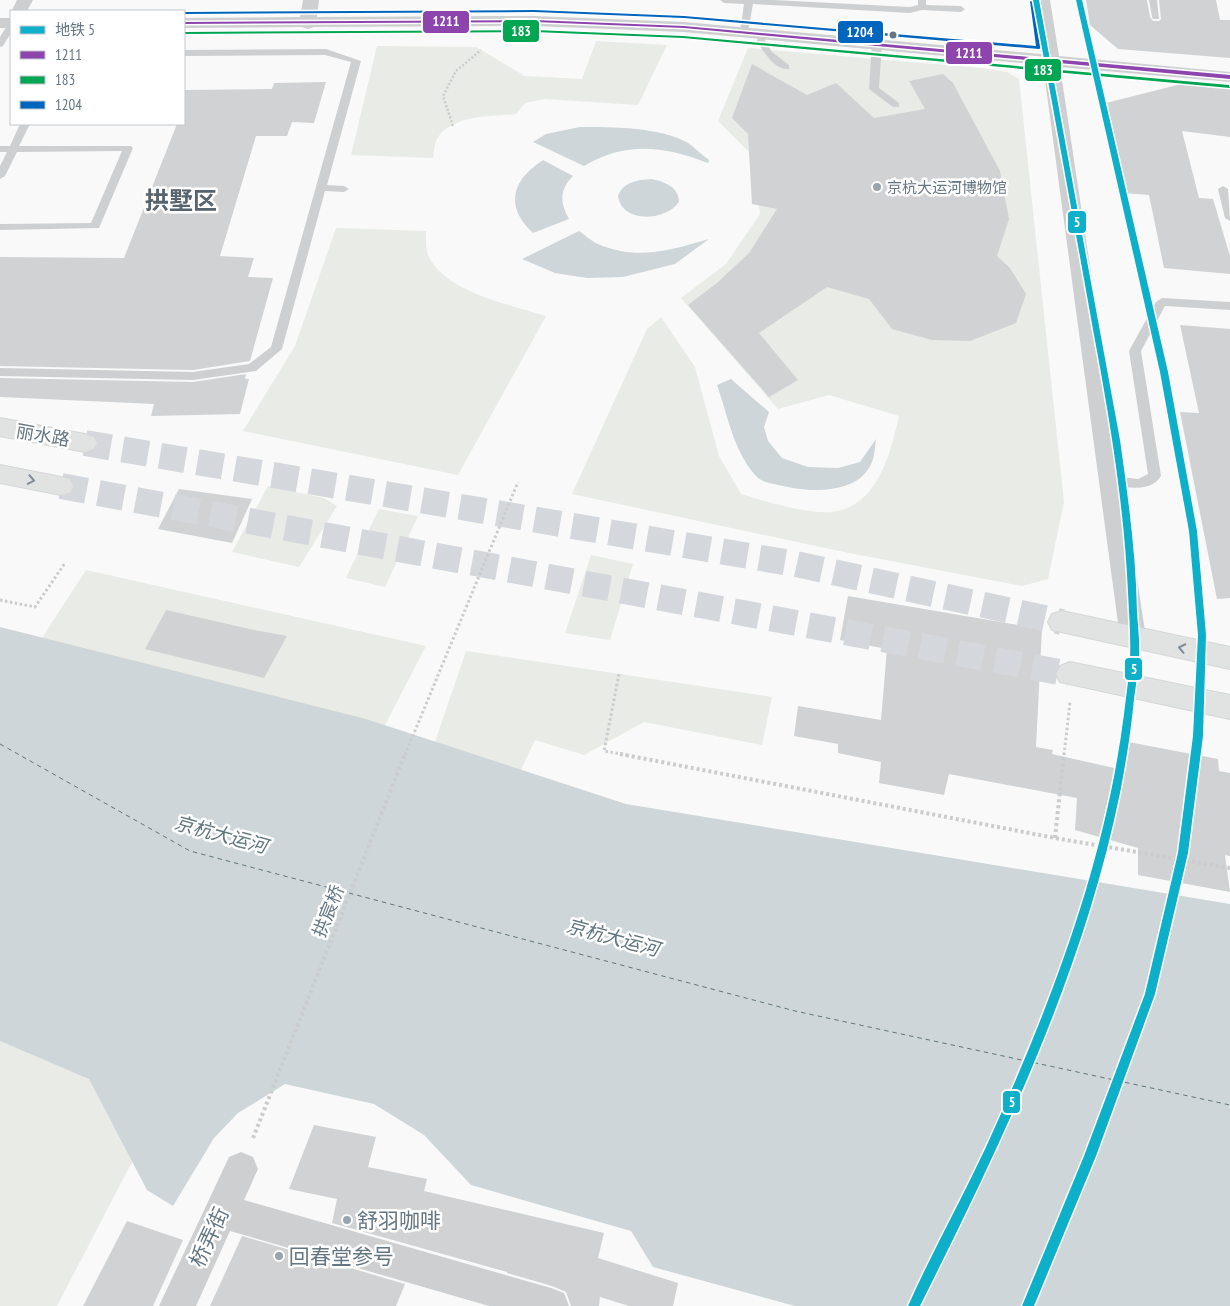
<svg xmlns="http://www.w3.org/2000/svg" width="1230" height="1306" viewBox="0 0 1230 1306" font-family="'PT Sans Narrow','Noto Sans SC',sans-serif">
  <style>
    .green { fill: #e8ebe6 }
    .water { fill: #ced6d9 }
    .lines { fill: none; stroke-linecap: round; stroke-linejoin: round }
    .ferry { stroke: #60757c; stroke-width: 1; stroke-dasharray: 4.5 4; stroke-linecap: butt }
    .building { fill: #d0d2d3 }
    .secondary-tunnel { stroke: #d4d8dc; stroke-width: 26; stroke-dasharray: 26 12; stroke-linecap: butt }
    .secondary-casing { stroke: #d5d6d7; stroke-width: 2 }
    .path-far2 { stroke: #cbcccd; stroke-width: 2.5; stroke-dasharray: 2 2; stroke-linecap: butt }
    .path-far1 { stroke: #cbcccd; stroke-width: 3; stroke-dasharray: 2.5 2.5; stroke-linecap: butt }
    .path { stroke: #cbcccd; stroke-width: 4; stroke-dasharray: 3 3; stroke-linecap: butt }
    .lane { fill: #cecfd0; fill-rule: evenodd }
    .street { fill: #cecfd0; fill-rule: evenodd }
    .secondary { fill: #e1e2e2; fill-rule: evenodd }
    .bus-1-casing { stroke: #fff; stroke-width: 3 }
    .bus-2-casing { stroke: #fff; stroke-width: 3 }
    .bus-3-casing { stroke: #fff; stroke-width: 3 }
    .bus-1 { fill: #8e44ad; fill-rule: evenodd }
    .bus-2 { fill: #00a651; fill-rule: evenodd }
    .bus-3 { fill: #0065bd; fill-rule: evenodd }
    .metro-1-casing { stroke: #fff; stroke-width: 3 }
    .metro-1 { fill: #0db0c8; fill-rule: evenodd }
    .oneway { stroke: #7e8c96 }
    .bus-dot { fill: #657683; stroke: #fff; stroke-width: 2 }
    .poi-dot { fill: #99a4ac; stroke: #fff; stroke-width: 2 }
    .labels { text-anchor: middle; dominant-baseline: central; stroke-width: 5; stroke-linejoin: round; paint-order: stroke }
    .far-poi-label { font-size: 15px; fill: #657683; stroke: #fff; text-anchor: start }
    .street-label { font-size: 18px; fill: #657683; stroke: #fff }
    .water-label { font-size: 19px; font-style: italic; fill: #60757c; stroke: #fff }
    .near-poi-label { font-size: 21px; fill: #657683; stroke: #fff; text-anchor: start }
    .near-street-label { font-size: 21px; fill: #657683; stroke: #fff }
    .far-town-label { font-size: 24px; font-weight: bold; fill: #57646e; stroke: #fff }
    .line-badge { stroke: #fff; stroke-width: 2 }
    .badge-label { font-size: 14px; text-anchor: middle; font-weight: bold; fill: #fff }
  </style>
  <rect width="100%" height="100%" fill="#f9f9f9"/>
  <g class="green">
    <path d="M596,41l71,4 -29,60 -93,-6 -20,4 -9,11c-26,3 -63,0 -79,25 -3,5 -3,14 -4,19l-82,-3 26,-109 99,1 49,29 57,3z"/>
    <path d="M748,48l233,20 26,4 12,7 45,423 -16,77 -26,7 -173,-33 -277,-59 75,-165 14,-12 34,50 24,89 22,38c24,7 73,23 97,17 41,-9 53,-60 61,-95l-70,-21 -51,14 -97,-111 45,-34 34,-50 -6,-57 -36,-36z"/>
    <path d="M336,228l90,3c0,9 -1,18 3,26 18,36 82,48 117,59l-88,159 -215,-44 52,-85z"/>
    <polygon points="268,486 324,498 337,506 299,567 232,552"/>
    <polygon points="379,509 418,516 385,587 346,578"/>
    <polygon points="591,555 633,564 610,640 565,633"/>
    <polygon points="86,570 426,646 385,725 42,638"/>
    <polygon points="466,651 772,697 762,745 644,722 584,755 535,740 521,770 435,742"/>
    <polygon points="0,1041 89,1078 133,1160 57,1306 0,1306"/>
  </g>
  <g class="water">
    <path d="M580,127c31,0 81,0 108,16 7,5 14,12 21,17l-1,3c-44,-17 -82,-22 -124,3l-51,-24 13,-8z"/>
    <path d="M543,160l30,16c-14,14 -13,27 -4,43l-36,14c-29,-27 -21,-53 10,-73z"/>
    <path d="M651,179c14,3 27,7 28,23 -13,19 -57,22 -61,-6 5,-14 19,-16 33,-17z"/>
    <path d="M579,231c6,4 12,10 19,13 39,17 73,6 111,-5l-34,25 -52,13 -36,1 -32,-5 -33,-14z"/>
    <path d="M731,379l38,33 -5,15 4,14 14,17 26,9 30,1 22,-6 16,-23c-1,7 -1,16 -4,23 -12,32 -61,31 -89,24 -7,-2 -19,-3 -25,-8 -24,-24 -30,-62 -41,-93z"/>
    <polygon points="0,627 366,719 626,804 1230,904 1230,1306 795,1306 653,1267 631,1231 471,1185 424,1135 374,1104 285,1084 238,1113 214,1138 173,1206 147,1190 89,1079 0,1041"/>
  </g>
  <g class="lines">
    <polyline class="ferry" points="0,744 190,851 795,1011 1230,1105"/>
  </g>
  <g class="building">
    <polygon points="1086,0 1147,0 1150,17 1153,21 1159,21 1161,19 1159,0 1216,0 1220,20 1230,20 1230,58 1118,49 1090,25"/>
    <polygon points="752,64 807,95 836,83 874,118 925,109 909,81 943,74 953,83 1000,171 1009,219 997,256 1010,268 1026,294 1016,323 970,341 932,340 892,329 869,299 827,287 759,333 798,380 769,397 688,305 717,283 749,253 777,209 752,204 748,134 732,118"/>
    <polygon points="1193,81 1230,84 1230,137 1182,131 1199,198 1213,199 1230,256 1230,274 1164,268 1149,195 1123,193 1106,103"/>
    <polygon points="326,82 314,123 292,122 287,136 256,136 220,256 254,258 248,277 273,278 250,361 193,370 0,366 0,257 124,258 177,124 184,124 184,90 272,89 274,83"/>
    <polygon points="1180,325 1230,329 1230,598 1217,599 1180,412 1199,413"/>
    <polygon points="246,374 245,379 249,379 240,414 151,416 154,404 0,397 0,378 193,382"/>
    <polygon points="179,489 252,499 232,543 158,529"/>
    <polygon points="848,596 1042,629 1036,747 1053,750 1052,754 1123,770 1123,741 1218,759 1219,771 1230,773 1230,856 1225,855 1230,892 1138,875 1138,848 1075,830 1077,798 949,774 944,795 879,783 881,762 838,753 838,744 794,736 798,706 881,720 887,649 840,640"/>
    <polygon points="166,610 254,630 287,636 264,678 145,649"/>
    <polygon points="314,1125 376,1137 368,1167 427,1179 424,1191 604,1233 598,1258 678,1283 673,1306 629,1306 600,1297 599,1306 571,1306 566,1292 552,1286 507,1273 507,1272 332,1223 337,1199 289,1189"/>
    <polygon points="127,1221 183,1240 153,1306 83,1306"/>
    <polygon points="242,1236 405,1284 396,1306 210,1306"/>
  </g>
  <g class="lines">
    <g class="secondary-tunnel">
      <polyline points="85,443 796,564 1062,622"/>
      <polyline points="61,486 1070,674"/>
    </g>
    <defs>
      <g id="secondary">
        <polygon points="0,418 85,434 94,437 97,443 94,449 85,452 0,436"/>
        <polygon points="0,465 61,477 70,479 73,486 70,493 61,495 0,483"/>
        <polygon points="1062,611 1230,647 1230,669 1052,630 1048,622 1052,614"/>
        <polygon points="1070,662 1230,695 1230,719 1060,682 1056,674 1060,666"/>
      </g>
    </defs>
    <use href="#secondary" class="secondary-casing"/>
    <polyline class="path-far2" points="453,126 443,96 456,71 481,50"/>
    <g class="path-far1">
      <polyline points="0,600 35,607 65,563"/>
      <polyline points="619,674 604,751 627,755"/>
      <polyline points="405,755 518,482"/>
      <polyline points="1064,755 1070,702"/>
    </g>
    <g class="path">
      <polyline points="620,754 1055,838 1230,868"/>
      <polyline points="1055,838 1064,754"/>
      <polyline points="253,1138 405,754"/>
    </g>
    <g class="lane">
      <polygon points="720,0 773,0 910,7 918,5 918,0 926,0 926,5 961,6 965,9 961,12 922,10 910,13 753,4 748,32 744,35 740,32 744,4 724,3"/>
      <polygon points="1149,0 1157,0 1159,19 1153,19 1152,17"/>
      <polygon points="11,23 11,33 3,46 0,47 0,37 8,24"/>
      <path d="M763,30l4,3 -2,8 7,11 17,13v4c-14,2 -26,-18 -32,-28l2,-8z"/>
      <polygon points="877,40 882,43 879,88 899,103 899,107 893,107 869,89 872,43"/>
      <polygon points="326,49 361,61 327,185 344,186 349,189 344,192 325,191 282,349 256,371 193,380 0,376 0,368 193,372 249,364 271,347 351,62 325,55 184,56 184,50"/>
      <polygon points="20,124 30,124 19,146 131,146 133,148 99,228 0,230 0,224 91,223 122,151 17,152 5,176 0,179 0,166 7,152 0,152 0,146 10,146"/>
      <polygon points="1223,186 1228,189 1230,221 1225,218 1218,189"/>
      <path d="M1162,298l68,4v8l-65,-4 -24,45 20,125c-11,17 -33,11 -50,10l-4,-2 -2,-3 2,-3 4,-2 27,3 10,-5 -19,-123 27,-49z"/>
    </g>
    <g class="street">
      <polygon points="17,0 33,0 27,11 11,12"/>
      <polygon points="303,0 319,0 317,17 534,16 684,22 1041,54 1034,0 1050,0 1059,56 1230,72 1230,82 1060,67 1146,638 1142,645 1133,649 1124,645 1120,638 1043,65 684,32 534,26 314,27 308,29 302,27 184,28 184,18 300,17"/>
      <rect x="0" y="18" width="11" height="10"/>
      <polygon points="241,1152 253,1157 258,1169 244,1200 551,1288 564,1293 569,1306 489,1306 230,1231 196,1306 159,1306 229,1157"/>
    </g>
    <use href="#secondary" class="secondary"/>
    <defs>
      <polygon id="bus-1" points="534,20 684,26 1230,75 1230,79 684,28 534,22 184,24 184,22"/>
      <polygon id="bus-2" points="534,30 683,36 1229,85 1230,88 683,38 534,32 184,34 184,32"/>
      <polygon id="bus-3" points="1030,1 1034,2 1041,48 1039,49 684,18 534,12 184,14 184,12 534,10 684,16 1036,46"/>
    </defs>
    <use href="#bus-1" class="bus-1-casing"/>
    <use href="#bus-2" class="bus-2-casing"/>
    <use href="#bus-3" class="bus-3-casing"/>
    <use href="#bus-1" class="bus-1"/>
    <use href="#bus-2" class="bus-2"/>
    <use href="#bus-3" class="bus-3"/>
    <defs>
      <g id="metro-1">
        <path d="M1033,0h6l81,440c8,57 16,114 17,172 1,15 3,31 2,46 -1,13 -3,27 -5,41 -3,32 -8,63 -14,94 -37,181 -118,349 -200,513h-12c24,-54 53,-105 78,-159 63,-138 119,-282 138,-433 2,-18 5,-36 6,-54 1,-23 -1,-46 -2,-68 -4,-87 -18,-172 -34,-257 -20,-112 -40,-223 -61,-335z"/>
        <polygon points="1076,0 1082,0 1168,372 1197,531 1206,635 1203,736 1188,853 1155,994 1096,1156 1034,1306 1022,1306 1084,1156 1145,994 1178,853 1193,736 1198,635 1189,531 1160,372"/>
      </g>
    </defs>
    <use href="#metro-1" class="metro-1-casing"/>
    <use href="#metro-1" class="metro-1"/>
  </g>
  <defs><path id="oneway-chevron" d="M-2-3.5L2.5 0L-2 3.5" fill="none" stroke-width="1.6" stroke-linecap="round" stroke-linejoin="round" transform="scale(1.25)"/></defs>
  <g class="oneway">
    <use href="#oneway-chevron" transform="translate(31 480) rotate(11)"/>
    <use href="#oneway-chevron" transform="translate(1182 648) rotate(-168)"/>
  </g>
  <circle class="bus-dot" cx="893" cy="35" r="4.5"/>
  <g class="poi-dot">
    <circle cx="877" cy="187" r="5"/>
    <circle cx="347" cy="1220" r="5"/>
    <circle cx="279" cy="1256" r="5"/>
  </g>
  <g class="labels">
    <g class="far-poi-label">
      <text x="887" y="187">京杭大运河博物馆</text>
    </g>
    <g class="street-label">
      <text transform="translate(43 435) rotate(10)">丽水路</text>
      <text transform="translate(328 911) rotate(-68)">拱宸桥</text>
    </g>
    <g class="water-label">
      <text transform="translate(221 834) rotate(15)">京杭大运河</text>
      <text transform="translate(613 937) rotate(15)">京杭大运河</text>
    </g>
    <g class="near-poi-label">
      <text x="357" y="1220">舒羽咖啡</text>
      <text x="289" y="1256">回春堂参号</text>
    </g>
    <g class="near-street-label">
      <text transform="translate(209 1237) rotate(-65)">桥弄街</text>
    </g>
    <g class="far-town-label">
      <text x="181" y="200">拱墅区</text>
    </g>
  </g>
  <g class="line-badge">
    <rect x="422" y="10" width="48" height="24" rx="5" fill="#8e44ad"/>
    <rect x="502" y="19" width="38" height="24" rx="5" fill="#00a651"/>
    <rect x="837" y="20" width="47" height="24" rx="5" fill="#0065bd"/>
    <rect x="945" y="41" width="48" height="24" rx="5" fill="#8e44ad"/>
    <rect x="1024" y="58" width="38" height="24" rx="5" fill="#00a651"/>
    <rect x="1067" y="210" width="20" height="24" rx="5" fill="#0db0c8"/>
    <rect x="1124" y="657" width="19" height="24" rx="5" fill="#0db0c8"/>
    <rect x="1002" y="1090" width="19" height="24" rx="5" fill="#0db0c8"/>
  </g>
  <g class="badge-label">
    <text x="446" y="26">1211</text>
    <text x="521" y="36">183</text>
    <text x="860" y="37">1204</text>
    <text x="969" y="58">1211</text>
    <text x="1043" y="75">183</text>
    <text x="1077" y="227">5</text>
    <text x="1134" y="674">5</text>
    <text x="1012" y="1107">5</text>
  </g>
  <rect x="10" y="10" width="175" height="115" fill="#ffffff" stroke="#c1c8cd"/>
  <rect x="20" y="26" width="25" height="8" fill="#0db0c8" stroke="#c1c8cd"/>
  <text x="55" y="35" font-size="15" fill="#657683">地铁 5</text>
  <rect x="20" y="51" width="25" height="8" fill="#8e44ad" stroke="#c1c8cd"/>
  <text x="55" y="60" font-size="15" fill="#657683">1211</text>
  <rect x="20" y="76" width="25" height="8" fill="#00a651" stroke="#c1c8cd"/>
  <text x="55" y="85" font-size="15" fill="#657683">183</text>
  <rect x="20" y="101" width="25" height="8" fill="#0065bd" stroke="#c1c8cd"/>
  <text x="55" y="110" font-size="15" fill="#657683">1204</text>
</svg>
